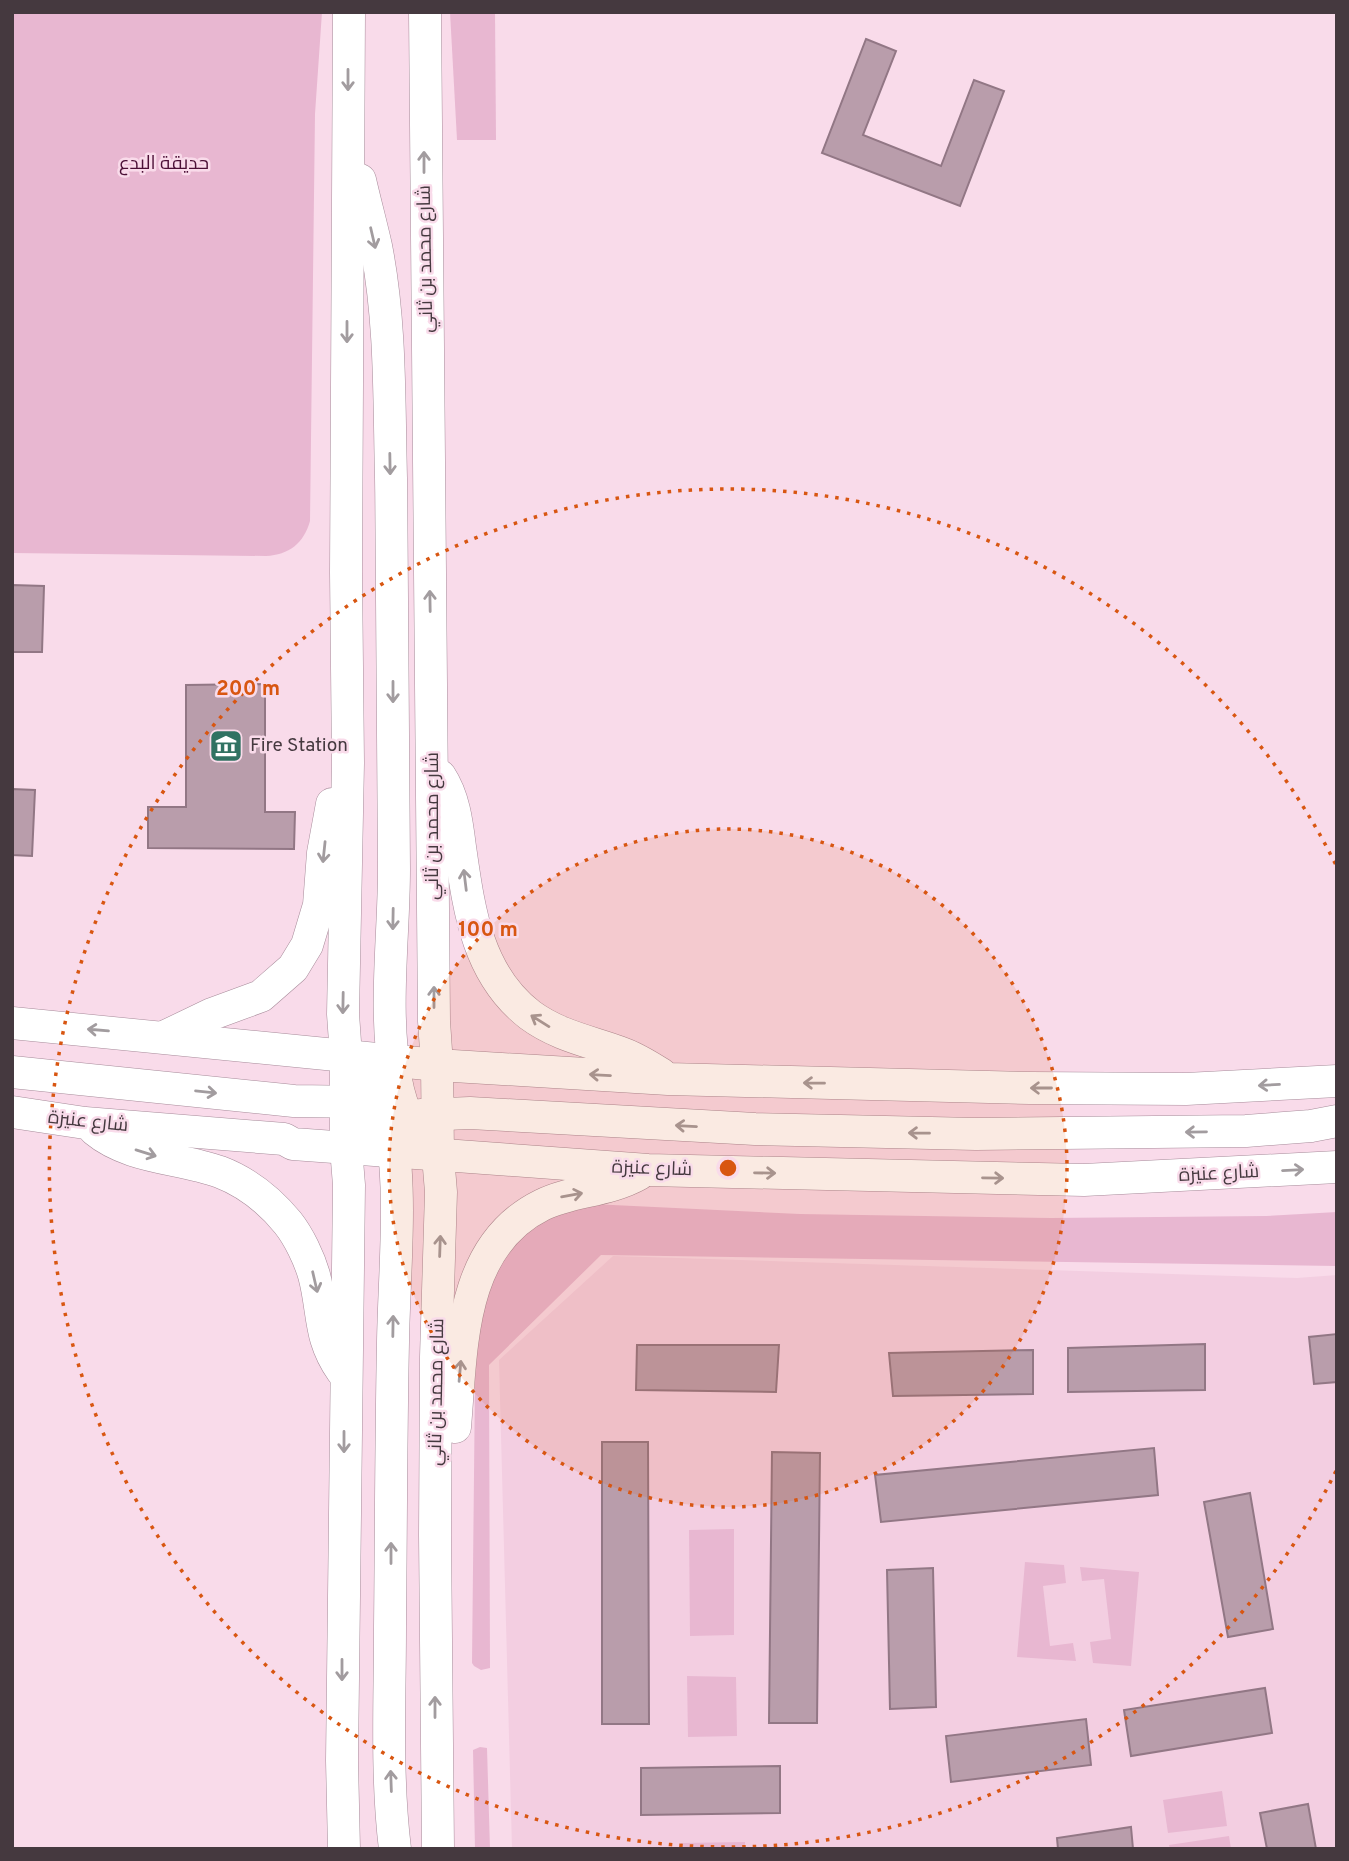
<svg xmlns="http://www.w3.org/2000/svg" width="1349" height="1861" viewBox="0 0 1349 1861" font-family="Overpass,Cairo,sans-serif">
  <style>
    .built { fill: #f3cee1 }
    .green { fill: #e8b7d1 }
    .building { fill: #b99dab; stroke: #927785; stroke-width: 2 }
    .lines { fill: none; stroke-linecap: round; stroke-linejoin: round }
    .primary-casing { stroke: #a78b9a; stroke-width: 33 }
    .primary { stroke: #fff; stroke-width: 32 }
    .oneway { stroke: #a29c9f }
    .ring { fill: none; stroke: #d85611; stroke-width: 3.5; stroke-dasharray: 3.5 7 }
    .labels { text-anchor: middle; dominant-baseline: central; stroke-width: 5; stroke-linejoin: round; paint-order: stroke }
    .park-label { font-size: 19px; fill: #4c1037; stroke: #f9dbea }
    .street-label { font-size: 19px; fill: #45393f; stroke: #f9dbea }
    .poi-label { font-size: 19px; fill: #45393f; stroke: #f9dbea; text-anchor: start }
    .centre { fill: #d85611; stroke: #f9dbea; stroke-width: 3.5 }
    .ring-label { font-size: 21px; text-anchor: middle; font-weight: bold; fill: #d85611; stroke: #f9dbea; stroke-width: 5; stroke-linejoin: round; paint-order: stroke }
  </style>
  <rect width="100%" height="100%" fill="#f9dbea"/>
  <polygon class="built" points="613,1256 1297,1278 1337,1275 1337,1849 512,1849 499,1360"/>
  <g class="green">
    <path d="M12,12h310l-7,102 -5,407c-6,22 -21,34 -44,35l-254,-3z"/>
    <polygon points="450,12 495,12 496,140 457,140"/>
    <polygon points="592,1204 800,1214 1051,1218 1266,1216 1337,1212 1337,1266 601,1255 489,1365 490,1668 481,1670 474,1666 472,1663 475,1381 479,1314 496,1264 536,1222"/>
    <polygon points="734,1529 734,1635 690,1636 689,1530"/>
    <polygon points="1025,1562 1064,1565 1066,1583 1043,1586 1050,1646 1073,1643 1076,1661 1017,1657"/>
    <polygon points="1080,1567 1139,1572 1131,1666 1093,1663 1090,1642 1111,1639 1104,1579 1082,1581"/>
    <polygon points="687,1676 736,1677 737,1736 688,1737"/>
    <polygon points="480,1747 487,1748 490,1849 475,1849 473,1750"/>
    <polygon points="1222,1791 1227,1826 1168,1833 1163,1800"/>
    <polygon points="1229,1836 1231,1849 1170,1849 1169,1845"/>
    <polygon points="745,1842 745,1849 681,1849 681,1843"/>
  </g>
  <g class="building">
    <polygon points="866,39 896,51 863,135 941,166 974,80 1004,91 960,206 822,153"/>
    <polygon points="12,585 44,586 42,652 12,652"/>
    <polygon points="265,684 265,812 295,812 294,849 148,848 148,807 186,807 186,685"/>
    <polygon points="12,789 35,790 32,856 12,855"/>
    <polygon points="1337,1334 1337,1382 1314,1384 1309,1337"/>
    <polygon points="1205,1344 1205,1390 1068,1392 1068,1348"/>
    <polygon points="637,1345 779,1345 776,1392 636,1390"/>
    <polygon points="1033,1350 1033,1394 893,1396 889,1353"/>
    <polygon points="602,1442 648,1442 649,1724 602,1724"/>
    <polygon points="1154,1448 1158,1495 881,1522 875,1475"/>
    <polygon points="772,1452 820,1453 817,1723 769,1723"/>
    <polygon points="1250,1493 1273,1629 1228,1637 1204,1502"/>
    <polygon points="933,1568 936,1707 890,1709 887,1570"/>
    <polygon points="1265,1688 1272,1733 1131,1756 1124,1710"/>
    <polygon points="1086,1719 1091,1765 951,1782 946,1736"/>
    <polygon points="780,1766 780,1813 641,1815 641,1768"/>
    <polygon points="1308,1804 1316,1849 1267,1849 1260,1813"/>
    <polygon points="1131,1827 1133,1849 1058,1849 1057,1838"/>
  </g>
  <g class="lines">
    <defs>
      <g id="primary">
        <polyline points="425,12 434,1021 437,1065 438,1156 441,1192 436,1357 435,1535 438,1849"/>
        <path d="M360,180c5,22 11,44 16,66 15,76 13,155 15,232 2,130 1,260 3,391 0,69 -11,142 2,211 5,28 18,59 42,76"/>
        <path d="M440,776c14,21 17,47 20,71 9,63 17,127 70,168 27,20 58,26 89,37 15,5 28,13 42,22"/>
        <polyline points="12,1023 437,1065 668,1079 1030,1088 1186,1089 1337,1081"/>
        <polyline points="166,1036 212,1014 261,996 293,968 307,945 319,905 323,853 332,804"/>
        <path d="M346,1056c29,17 40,48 46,80 10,62 2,142 1,206 -2,95 -2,190 -3,285 0,74 -4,149 5,222"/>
        <polyline points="12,1072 294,1101 366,1102"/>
        <polyline points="12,1112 85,1123 284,1139 293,1144 648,1170 1084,1180 1337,1167"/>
        <path d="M95,1130c35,29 84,27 125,42 26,10 50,29 68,51 11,14 21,35 26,52 10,37 4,62 28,96"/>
        <polyline points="346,1148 364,1129 373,1124 421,1115 470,1113 755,1129 976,1134 1246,1131 1311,1126 1337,1121"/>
        <path d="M455,1427c7,-80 4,-181 87,-222 30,-15 65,-13 97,-31"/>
        <polyline points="344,1849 342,1761 349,1185 346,1148 346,1056 343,1014 348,763 346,572 349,12"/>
      </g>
    </defs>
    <use href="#primary" class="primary-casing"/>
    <use href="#primary" class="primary"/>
  </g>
  <defs><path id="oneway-shaft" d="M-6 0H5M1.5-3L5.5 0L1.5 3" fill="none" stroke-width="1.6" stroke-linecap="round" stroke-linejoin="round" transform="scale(1.75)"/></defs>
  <g class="oneway">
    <use href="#oneway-shaft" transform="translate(348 80) rotate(90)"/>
    <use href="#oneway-shaft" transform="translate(424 162) rotate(-90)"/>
    <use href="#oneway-shaft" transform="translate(373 238) rotate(77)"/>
    <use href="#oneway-shaft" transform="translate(347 332) rotate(90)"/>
    <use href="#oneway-shaft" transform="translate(390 464) rotate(89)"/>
    <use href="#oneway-shaft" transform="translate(430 601) rotate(-91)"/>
    <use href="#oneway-shaft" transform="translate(393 692) rotate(90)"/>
    <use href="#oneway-shaft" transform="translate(324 852) rotate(96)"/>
    <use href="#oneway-shaft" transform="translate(465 880) rotate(-97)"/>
    <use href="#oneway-shaft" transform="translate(393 919) rotate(91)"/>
    <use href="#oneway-shaft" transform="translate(434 997) rotate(-90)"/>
    <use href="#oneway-shaft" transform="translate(343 1003) rotate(91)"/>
    <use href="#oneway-shaft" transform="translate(540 1021) rotate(-148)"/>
    <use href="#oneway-shaft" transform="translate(98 1030) rotate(-175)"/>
    <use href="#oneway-shaft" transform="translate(600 1075) rotate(-177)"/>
    <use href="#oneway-shaft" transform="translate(814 1083) rotate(-179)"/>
    <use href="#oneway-shaft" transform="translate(1269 1085) rotate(177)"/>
    <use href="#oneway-shaft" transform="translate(1041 1088) rotate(-180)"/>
    <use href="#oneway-shaft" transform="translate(206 1092) rotate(6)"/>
    <use href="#oneway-shaft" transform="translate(686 1126) rotate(-177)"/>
    <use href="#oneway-shaft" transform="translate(1196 1132) rotate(179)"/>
    <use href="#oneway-shaft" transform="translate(919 1133) rotate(-179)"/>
    <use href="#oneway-shaft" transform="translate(146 1153) rotate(17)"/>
    <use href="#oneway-shaft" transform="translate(1293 1170) rotate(-3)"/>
    <use href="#oneway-shaft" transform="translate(765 1173) rotate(1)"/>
    <use href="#oneway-shaft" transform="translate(993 1178) rotate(1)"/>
    <use href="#oneway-shaft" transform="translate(572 1195) rotate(-10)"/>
    <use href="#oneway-shaft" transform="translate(440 1246) rotate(-88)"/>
    <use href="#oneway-shaft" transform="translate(315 1282) rotate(77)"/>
    <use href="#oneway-shaft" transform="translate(393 1326) rotate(-89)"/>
    <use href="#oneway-shaft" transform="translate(460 1371) rotate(-85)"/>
    <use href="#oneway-shaft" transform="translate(344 1442) rotate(90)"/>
    <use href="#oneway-shaft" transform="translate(391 1553) rotate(-90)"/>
    <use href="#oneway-shaft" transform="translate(342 1670) rotate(90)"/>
    <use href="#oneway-shaft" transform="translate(435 1707) rotate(-90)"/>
    <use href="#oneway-shaft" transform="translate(391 1781) rotate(-92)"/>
  </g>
  <circle cx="728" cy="1168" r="339" fill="#d85611" fill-opacity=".12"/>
  <g class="ring">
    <circle cx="728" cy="1168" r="339"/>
    <path d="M1336 1471A679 679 0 1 1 1336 865"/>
  </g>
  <defs>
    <symbol id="museum-square" viewBox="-11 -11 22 22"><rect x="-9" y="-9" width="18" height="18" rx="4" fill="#307262" stroke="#f9dbea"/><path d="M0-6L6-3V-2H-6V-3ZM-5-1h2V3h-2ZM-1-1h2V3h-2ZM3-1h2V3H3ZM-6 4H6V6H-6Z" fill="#fff"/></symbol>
  </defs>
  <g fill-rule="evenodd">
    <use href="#museum-square" x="207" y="727" width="38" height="38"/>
  </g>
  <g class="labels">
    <g class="park-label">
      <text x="164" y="164">حديقة البدع</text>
    </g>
    <g class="street-label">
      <text transform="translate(426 259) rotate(-91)">شارع محمد بن ثاني</text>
      <text transform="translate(433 826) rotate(-90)">شارع محمد بن ثاني</text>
      <text transform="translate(88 1122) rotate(6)">شارع عنيزة</text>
      <text transform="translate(652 1169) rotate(2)">شارع عنيزة</text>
      <text transform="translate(1219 1174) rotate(-3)">شارع عنيزة</text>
      <text transform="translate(437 1392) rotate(-89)">شارع محمد بن ثاني</text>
    </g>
    <g class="poi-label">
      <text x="250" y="746">Fire Station</text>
    </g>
  </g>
  <circle cx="728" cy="1168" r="10" class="centre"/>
  <g class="ring-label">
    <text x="248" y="695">200 m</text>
    <text x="488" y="936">100 m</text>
  </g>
  <rect width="1349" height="1861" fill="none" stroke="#45393f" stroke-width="28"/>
</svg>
